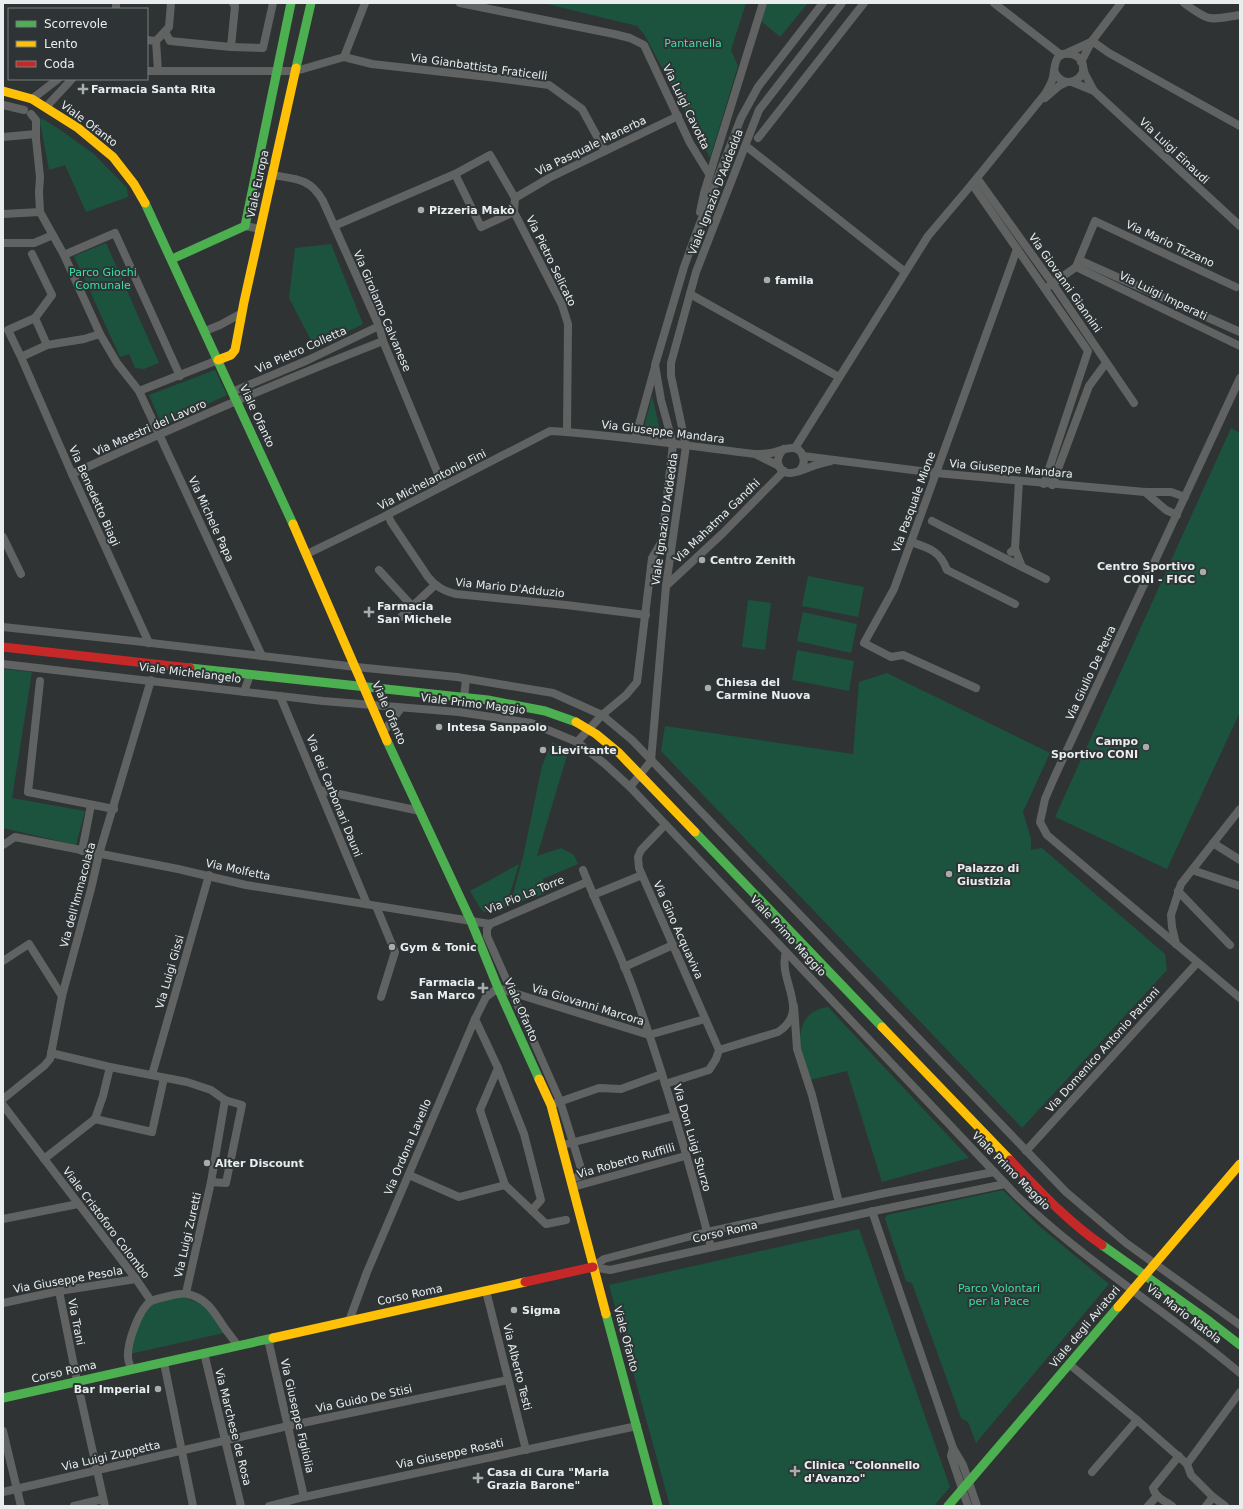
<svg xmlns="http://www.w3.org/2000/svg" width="1243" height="1509" viewBox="0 0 1243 1509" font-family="'DejaVu Sans',sans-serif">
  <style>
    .green { fill: #1c533e }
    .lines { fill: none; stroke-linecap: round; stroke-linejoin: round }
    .street { stroke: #616363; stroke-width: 8 }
    .fast { stroke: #4caf50; stroke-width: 9 }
    .slow { stroke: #ffc107; stroke-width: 9 }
    .jam { stroke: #c62828; stroke-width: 9 }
    .poi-dot { fill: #a8acad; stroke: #2e3435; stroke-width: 1.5 }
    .labels { text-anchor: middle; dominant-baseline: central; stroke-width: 4; stroke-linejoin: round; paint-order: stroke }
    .park-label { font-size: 11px; fill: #3bdfa5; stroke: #2e3435 }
    .street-label { font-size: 11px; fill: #e9edee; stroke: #2e3435 }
    .poi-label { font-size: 11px; font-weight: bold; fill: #e9edee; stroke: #2e3435; text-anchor: start }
  </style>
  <rect width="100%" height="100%" fill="#2f3334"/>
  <g class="green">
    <polygon points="543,3 746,3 731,50 738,66 710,158 644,34 637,26"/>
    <polygon points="766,3 808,3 780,37 760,20"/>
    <polygon points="41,118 59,129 94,154 127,188 128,197 86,212 65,165 49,170 40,122"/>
    <polygon points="106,243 159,363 144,369 135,368 129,354 120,357 74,256"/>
    <polygon points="331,244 363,324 315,348 289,298 295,248"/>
    <polygon points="215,370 227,395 162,425 149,395"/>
    <polygon points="652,396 661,434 643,432"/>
    <polygon points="1231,428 1240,433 1240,712 1167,869 1055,817"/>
    <polygon points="808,576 864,587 858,617 802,606"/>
    <polygon points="748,600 771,603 765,650 742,647"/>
    <polygon points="803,612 857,624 851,653 797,641"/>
    <polygon points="797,650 854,661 849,691 792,680"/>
    <polygon points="3,669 32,672 12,798 85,811 76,845 3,828"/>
    <polygon points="887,673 1050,753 1023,812 1031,839 1031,850 1042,848 1165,954 1167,970 1022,1128 661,751 665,726 853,754 859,682"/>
    <polygon points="552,742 568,752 537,856 561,848 574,855 578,864 543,879 544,894 510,905 523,857 542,766"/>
    <polygon points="519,864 506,907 484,912 480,908 470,891"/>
    <path d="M828,1007l141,151 -87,24 -35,-111 -37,9c-3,-10 -11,-30 -10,-39 0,-20 9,-31 28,-34z"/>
    <polygon points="1003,1190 1038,1225 1109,1284 976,1443 968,1422 961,1418 912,1283 906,1281 885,1219 887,1215"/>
    <polygon points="859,1229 950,1487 934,1506 670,1506 609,1285"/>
    <path d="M182,1297c28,8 27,13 42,36l-94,21c3,-12 10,-44 22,-50 9,-4 21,-5 30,-7z"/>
  </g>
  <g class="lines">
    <g class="street">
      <polyline points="460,3 614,34 630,38 644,45 690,143 709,174"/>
      <polyline points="994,3 1061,55"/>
      <path d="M1184,3c26,19 24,17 56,12"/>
      <polyline points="116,9 116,3"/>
      <polyline points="165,32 170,41 231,47 235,6 233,3"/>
      <polyline points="147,40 156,41 158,71"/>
      <polyline points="156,41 169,27 171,3"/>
      <polyline points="1092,41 1109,53 1240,126"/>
      <polyline points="231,47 263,48 273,3"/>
      <polyline points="1067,53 1091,42"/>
      <polyline points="344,57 372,64 497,78 549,85 582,109 605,151"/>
      <polyline points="1081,62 1092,41 1121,3"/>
      <polyline points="1083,68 1085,74 1094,91"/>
      <polyline points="147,71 296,71 344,57 365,3"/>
      <polyline points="1072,82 1094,91 1240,226"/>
      <polyline points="1045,98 1059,86 1067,82"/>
      <polyline points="32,99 58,79"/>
      <polyline points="3,105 24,110"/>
      <polyline points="46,107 72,79"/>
      <polyline points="31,114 36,120 36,139 40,177 39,192 40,212 64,255 100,334 117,363 139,391 262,656"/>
      <polyline points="3,137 36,134"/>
      <polyline points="758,138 864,3"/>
      <polyline points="746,146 905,272"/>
      <path d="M272,175c24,4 38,3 51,26l56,125 4,15 60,145"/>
      <polyline points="977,178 1053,284 1134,403"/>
      <polyline points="972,184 1088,351 1044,484"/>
      <polyline points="515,198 549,178 678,116"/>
      <polyline points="514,212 481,227 455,174 490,155 515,198 514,212 562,305 568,324 567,432"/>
      <polyline points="700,212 704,193 763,3"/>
      <polyline points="3,214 40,212"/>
      <polyline points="245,226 260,229"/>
      <polyline points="334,226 455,174"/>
      <polyline points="3,243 34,243 53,235"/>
      <polyline points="32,254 52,295 35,318"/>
      <polyline points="64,255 115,233 180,376"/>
      <polyline points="1079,260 1240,332"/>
      <polyline points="1076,267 1240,346"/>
      <polyline points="1049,286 1076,267 1095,221 1236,287"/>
      <polyline points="690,294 839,377"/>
      <polyline points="205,331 220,325 242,313"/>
      <polyline points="47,345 84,339 100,334"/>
      <polyline points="21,357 47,345 35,318 8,330 21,357 72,474 149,643"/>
      <polyline points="1240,378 1054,778 1045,799 1040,822 1047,835 1240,998"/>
      <polyline points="139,391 218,360"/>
      <polyline points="232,392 308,360 379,326"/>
      <polyline points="635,439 655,367"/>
      <path d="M795,448l133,-212 44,-52 73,-90c3,-5 7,-11 8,-17 2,-10 1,-26 17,-23 5,0 10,4 12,8 8,18 -21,30 -28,8"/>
      <path d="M784,449c-4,4 -7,8 -6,14 4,18 24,7 35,3 6,-2 12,-4 18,-5"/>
      <polyline points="757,455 779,466"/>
      <polyline points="803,456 936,473 1145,492 1171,492 1185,497"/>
      <path d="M72,474c102,-47 206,-92 311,-133"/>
      <polyline points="1052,485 1089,386 1106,363"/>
      <polyline points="1145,492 1166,510 1177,515"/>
      <path d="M388,515l3,7 37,55c8,10 16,14 28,17l110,11 80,10"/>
      <polyline points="932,521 1022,567 1015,549"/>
      <polyline points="3,537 21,574"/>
      <path d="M911,542c18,6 29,9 36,28l68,34"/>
      <polyline points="1011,552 1015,549 1019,481"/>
      <path d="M307,554l76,-37 167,-86c69,4 137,15 205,23 5,0 11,0 16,-1 10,-2 28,-12 32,4 2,5 0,10 -4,14"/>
      <polyline points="1022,567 1046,579"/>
      <polyline points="379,570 412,606"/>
      <polyline points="666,586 723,533 784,471"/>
      <polyline points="401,617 435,585"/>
      <polyline points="3,627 134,641 356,667 457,677 553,693 602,715 632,740 1066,1192 1126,1243 1240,1325"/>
      <path d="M3,664l320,37 136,11 72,11 46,19 28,22 25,23 386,408c69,67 151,116 224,178"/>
      <polyline points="40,681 28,792 114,809"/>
      <polyline points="976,688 903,655 891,657 864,643 894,589 1017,249"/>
      <polyline points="244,692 250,675"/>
      <polyline points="280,696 367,904"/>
      <polyline points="464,698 466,679"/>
      <polyline points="384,731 401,708"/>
      <polyline points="577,742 602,715 626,695 637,682 652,558 662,541 673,444 661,400 655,365 684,267 697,231 741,118 758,87 823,3"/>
      <polyline points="630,787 651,761 666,586 686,446 671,376 671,363 696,272 759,110 842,3"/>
      <polyline points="320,790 420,811"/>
      <polyline points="1213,843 1240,860"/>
      <polyline points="3,845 15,837 178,869 246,885 490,924 587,882"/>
      <polyline points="82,851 91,805"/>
      <path d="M583,870c16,40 36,80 51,121 30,83 55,170 77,256"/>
      <polyline points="1192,870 1240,886"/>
      <polyline points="1178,891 1230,945"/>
      <polyline points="593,895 642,875"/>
      <polyline points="376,906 395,952 381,997"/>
      <polyline points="490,924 487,929 487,936 560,1101 583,1175 571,1179"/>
      <polyline points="1176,944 1172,927 1171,915 1181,884 1240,809"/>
      <polyline points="3,961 29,944 62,996"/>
      <polyline points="624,967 673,945"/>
      <polyline points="794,1006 797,1049 812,1095 839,1203"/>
      <polyline points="475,1019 498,1068 524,1134 541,1200 532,1210"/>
      <path d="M719,1050l59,-18c34,-22 -1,-51 8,-80"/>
      <polyline points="51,1053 110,1067 187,1082 211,1090 225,1100 242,1105 226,1183 211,1182"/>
      <polyline points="498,1068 480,1110 505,1185 546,1224 566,1220"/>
      <polyline points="152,1075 209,875"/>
      <polyline points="665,1084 709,1070 716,1059 719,1050 639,868 638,857 641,850 665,825"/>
      <polyline points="3,1099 44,1066 50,1059 62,996 91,889 99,854 151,680"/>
      <polyline points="556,1103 599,1088 621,1089 662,1074"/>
      <polyline points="3,1105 136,1279 151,1301"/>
      <polyline points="95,1119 152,1132 164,1078"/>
      <polyline points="95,1119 103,1096 110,1067"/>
      <polyline points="563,1145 674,1116"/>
      <polyline points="1026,1151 1197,963"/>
      <polyline points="44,1159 95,1119"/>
      <polyline points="409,1175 459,1197 505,1185"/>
      <polyline points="573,1187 685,1156"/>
      <polyline points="872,1211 953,1448 951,1456 968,1506"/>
      <polyline points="3,1219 78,1204"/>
      <polyline points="593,1267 610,1270 879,1210 1005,1184"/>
      <polyline points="593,1267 604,1259 707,1232 885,1193 994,1172"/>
      <polyline points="59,1291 77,1381 105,1506"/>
      <polyline points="486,1291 526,1450"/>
      <polyline points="186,1293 211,1182 225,1100"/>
      <polyline points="3,1303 59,1291 136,1279"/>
      <polyline points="349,1321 367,1272 475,1019 486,997 498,988 649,1035 705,1019"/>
      <polyline points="268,1339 304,1497"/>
      <polyline points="204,1353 241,1506"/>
      <polyline points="164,1363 193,1506"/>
      <polyline points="1069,1364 1137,1420 1187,1464"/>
      <path d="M131,1369c-1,-4 -3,-8 -3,-12 -1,-14 11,-48 23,-56 5,-2 31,-9 36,-7 21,4 28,20 39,36 4,5 8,10 11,15"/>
      <polyline points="3,1431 21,1506"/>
      <polyline points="953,1448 963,1465 977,1506"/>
      <polyline points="1187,1464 1240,1392"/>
      <polyline points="1187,1464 1191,1475 1213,1497 1225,1506"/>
      <polyline points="1092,1472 1137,1420"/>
      <polyline points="3,1492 288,1426 508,1380"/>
      <polyline points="74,1506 103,1499"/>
      <polyline points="269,1506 304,1497 637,1426"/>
      <polyline points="1148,1506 1157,1496"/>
      <path d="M1172,1506c-7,-5 -17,-9 -19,-18l26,-32"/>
      <polyline points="1206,1506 1213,1497"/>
    </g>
    <g class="fast">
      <polyline points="296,68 311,3"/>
      <polyline points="145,203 293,524"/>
      <polyline points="172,259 245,226 291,3"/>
      <polyline points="190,668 488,700 545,711 576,722"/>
      <polyline points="387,741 471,921 498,988 539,1079"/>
      <polyline points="695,832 882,1027"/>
      <polyline points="1102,1245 1209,1321 1240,1345"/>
      <polyline points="606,1314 658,1506"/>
      <polyline points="3,1398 273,1338"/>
      <polyline points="948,1506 1118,1307"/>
    </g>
    <g class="slow">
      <polyline points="3,91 32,99 78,128 113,157 134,184 145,203"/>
      <polyline points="218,360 231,355 235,350 244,302 296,68"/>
      <polyline points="293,524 387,741"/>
      <polyline points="576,722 596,734 619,753 695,832"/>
      <polyline points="882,1027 1010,1160"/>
      <polyline points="539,1079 551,1105 606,1314"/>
      <polyline points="1118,1307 1240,1164"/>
      <polyline points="273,1338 525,1282"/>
    </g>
    <g class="jam">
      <polyline points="3,647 190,668"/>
      <path d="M1010,1160c29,30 57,61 92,85"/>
      <polyline points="525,1282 593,1267"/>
    </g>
  </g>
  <g class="poi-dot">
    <path d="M81 83h4v4h4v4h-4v4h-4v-4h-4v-4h4z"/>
    <circle cx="421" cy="210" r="4"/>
    <circle cx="767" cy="280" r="4"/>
    <circle cx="702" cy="560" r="4"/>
    <circle cx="1203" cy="572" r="4"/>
    <path d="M367 606h4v4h4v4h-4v4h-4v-4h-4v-4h4z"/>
    <circle cx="708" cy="688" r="4"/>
    <circle cx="439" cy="727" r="4"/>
    <circle cx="1146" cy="747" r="4"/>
    <circle cx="543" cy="750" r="4"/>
    <circle cx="949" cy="874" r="4"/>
    <circle cx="392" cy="947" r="4"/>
    <path d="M481 982h4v4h4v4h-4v4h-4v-4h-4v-4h4z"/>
    <circle cx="207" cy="1163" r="4"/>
    <circle cx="514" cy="1310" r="4"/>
    <circle cx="158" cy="1389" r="4"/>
    <path d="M793 1465h4v4h4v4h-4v4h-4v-4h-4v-4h4z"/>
    <path d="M476 1472h4v4h4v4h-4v4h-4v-4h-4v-4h4z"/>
  </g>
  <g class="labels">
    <g class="park-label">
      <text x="693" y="43">Pantanella</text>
      <text x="103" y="272">Parco Giochi<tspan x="103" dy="13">Comunale</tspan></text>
      <text x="999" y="1288">Parco Volontari<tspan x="999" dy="13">per la Pace</tspan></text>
    </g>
    <g class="street-label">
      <text transform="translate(479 67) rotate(8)">Via Gianbattista Fraticelli</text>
      <text transform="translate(686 107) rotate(64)">Via Luigi Cavotta</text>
      <text transform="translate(89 124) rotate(37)">Viale Ofanto</text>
      <text transform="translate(591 146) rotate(-26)">Via Pasquale Manerba</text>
      <text transform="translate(1174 151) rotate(43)">Via Luigi Einaudi</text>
      <text transform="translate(258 184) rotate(-78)">Viale Europa</text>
      <text transform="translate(716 192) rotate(-69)">Viale Ignazio D'Addedda</text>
      <text transform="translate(1170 244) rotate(25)">Via Mario Tizzano</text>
      <text transform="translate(551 261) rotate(64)">Via Pietro Selicato</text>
      <text transform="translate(1065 283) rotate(55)">Via Giovanni Giannini</text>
      <text transform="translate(1163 296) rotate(26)">Via Luigi Imperati</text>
      <text transform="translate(382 311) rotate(67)">Via Girolamo Calvanese</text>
      <text transform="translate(301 350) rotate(-24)">Via Pietro Colletta</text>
      <text transform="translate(257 416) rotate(65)">Viale Ofanto</text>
      <text transform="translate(150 428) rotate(-24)">Via Maestri del Lavoro</text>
      <text transform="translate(663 432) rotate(7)">Via Giuseppe Mandara</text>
      <text transform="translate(1011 469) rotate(5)">Via Giuseppe Mandara</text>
      <text transform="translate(432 480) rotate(-27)">Via Michelantonio Fini</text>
      <text transform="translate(94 496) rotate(66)">Via Benedetto Biagi</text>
      <text transform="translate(914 502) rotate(-70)">Via Pasquale Mione</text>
      <text transform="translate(211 519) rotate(65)">Via Michele Papa</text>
      <text transform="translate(665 519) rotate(-82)">Viale Ignazio D'Addedda</text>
      <text transform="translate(717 521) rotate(-44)">Via Mahatma Gandhi</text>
      <text transform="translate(510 588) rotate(6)">Via Mario D'Adduzio</text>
      <text transform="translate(190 673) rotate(7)">Viale Michelangelo</text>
      <text transform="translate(1091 673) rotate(-65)">Via Giulio De Petra</text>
      <text transform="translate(473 704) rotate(7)">Viale Primo Maggio</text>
      <text transform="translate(389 713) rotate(66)">Viale Ofanto</text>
      <text transform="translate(334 796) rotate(68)">Via dei Carbonari Dauni</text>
      <text transform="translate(238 870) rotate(12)">Via Molfetta</text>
      <text transform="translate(78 895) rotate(-75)">Via dell'Immacolata</text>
      <text transform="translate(525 895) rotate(-22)">Via Pio La Torre</text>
      <text transform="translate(678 930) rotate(66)">Via Gino Acquaviva</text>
      <text transform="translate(788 936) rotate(47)">Viale Primo Maggio</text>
      <text transform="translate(170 972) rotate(-74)">Via Luigi Gissi</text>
      <text transform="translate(588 1005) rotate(17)">Via Giovanni Marcora</text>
      <text transform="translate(521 1010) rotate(66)">Viale Ofanto</text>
      <text transform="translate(1103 1050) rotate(-48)">Via Domenico Antonio Patroni</text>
      <text transform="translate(692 1138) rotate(74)">Via Don Luigi Sturzo</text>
      <text transform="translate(408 1147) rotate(-67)">Via Ordona Lavello</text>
      <text transform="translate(626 1161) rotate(-16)">Via Roberto Ruffilli</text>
      <text transform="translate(1011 1171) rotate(45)">Viale Primo Maggio</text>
      <text transform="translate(106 1223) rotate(53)">Viale Cristoforo Colombo</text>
      <text transform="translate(725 1232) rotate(-13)">Corso Roma</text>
      <text transform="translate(188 1235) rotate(-77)">Via Luigi Zuretti</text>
      <text transform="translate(68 1280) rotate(-10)">Via Giuseppe Pesola</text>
      <text transform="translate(410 1295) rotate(-12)">Corso Roma</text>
      <text transform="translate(1184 1314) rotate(37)">Via Mario Natola</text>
      <text transform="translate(76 1322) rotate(79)">Via Trani</text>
      <text transform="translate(1085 1327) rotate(-50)">Viale degli Aviatori</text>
      <text transform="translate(626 1339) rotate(75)">Viale Ofanto</text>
      <text transform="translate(517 1367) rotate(76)">Via Alberto Testi</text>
      <text transform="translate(64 1372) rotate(-13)">Corso Roma</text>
      <text transform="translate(364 1399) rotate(-12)">Via Guido De Stisi</text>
      <text transform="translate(297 1416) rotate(77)">Via Giuseppe Figliolia</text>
      <text transform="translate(233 1427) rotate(76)">Via Marchese de Rosa</text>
      <text transform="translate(450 1454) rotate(-12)">Via Giuseppe Rosati</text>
      <text transform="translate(111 1456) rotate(-13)">Via Luigi Zuppetta</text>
    </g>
    <g class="poi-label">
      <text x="91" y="89">Farmacia Santa Rita</text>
      <text x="429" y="210">Pizzeria Makò</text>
      <text x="775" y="280">famila</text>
      <text x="710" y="560">Centro Zenith</text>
      <text x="1195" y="566" text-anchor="end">Centro Sportivo<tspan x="1195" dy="13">CONI - FIGC</tspan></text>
      <text x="377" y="606">Farmacia<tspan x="377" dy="13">San Michele</tspan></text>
      <text x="716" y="682">Chiesa del<tspan x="716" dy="13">Carmine Nuova</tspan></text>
      <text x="447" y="727">Intesa Sanpaolo</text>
      <text x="1138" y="741" text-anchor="end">Campo<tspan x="1138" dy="13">Sportivo CONI</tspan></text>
      <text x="551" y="750">Lievi'tante</text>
      <text x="957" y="868">Palazzo di<tspan x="957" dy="13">Giustizia</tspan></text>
      <text x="400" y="947">Gym &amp; Tonic</text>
      <text x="475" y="982" text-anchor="end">Farmacia<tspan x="475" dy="13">San Marco</tspan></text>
      <text x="215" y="1163">Alter Discount</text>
      <text x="522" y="1310">Sigma</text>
      <text x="150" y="1389" text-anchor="end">Bar Imperial</text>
      <text x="804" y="1465">Clinica "Colonnello<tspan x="804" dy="13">d'Avanzo"</tspan></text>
      <text x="487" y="1472">Casa di Cura "Maria<tspan x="487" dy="13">Grazia Barone"</tspan></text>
    </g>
  </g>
  <rect width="1243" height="1509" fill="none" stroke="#e9edee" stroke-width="8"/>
  <rect x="8" y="8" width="140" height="72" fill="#2e3435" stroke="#797e7f"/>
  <rect x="16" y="21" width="20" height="6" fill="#4caf50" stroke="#797e7f"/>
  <text x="44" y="28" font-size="12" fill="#e9edee">Scorrevole</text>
  <rect x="16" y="41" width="20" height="6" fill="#ffc107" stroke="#797e7f"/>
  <text x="44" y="48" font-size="12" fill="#e9edee">Lento</text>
  <rect x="16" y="61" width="20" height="6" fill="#c62828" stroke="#797e7f"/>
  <text x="44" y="68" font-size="12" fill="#e9edee">Coda</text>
</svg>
